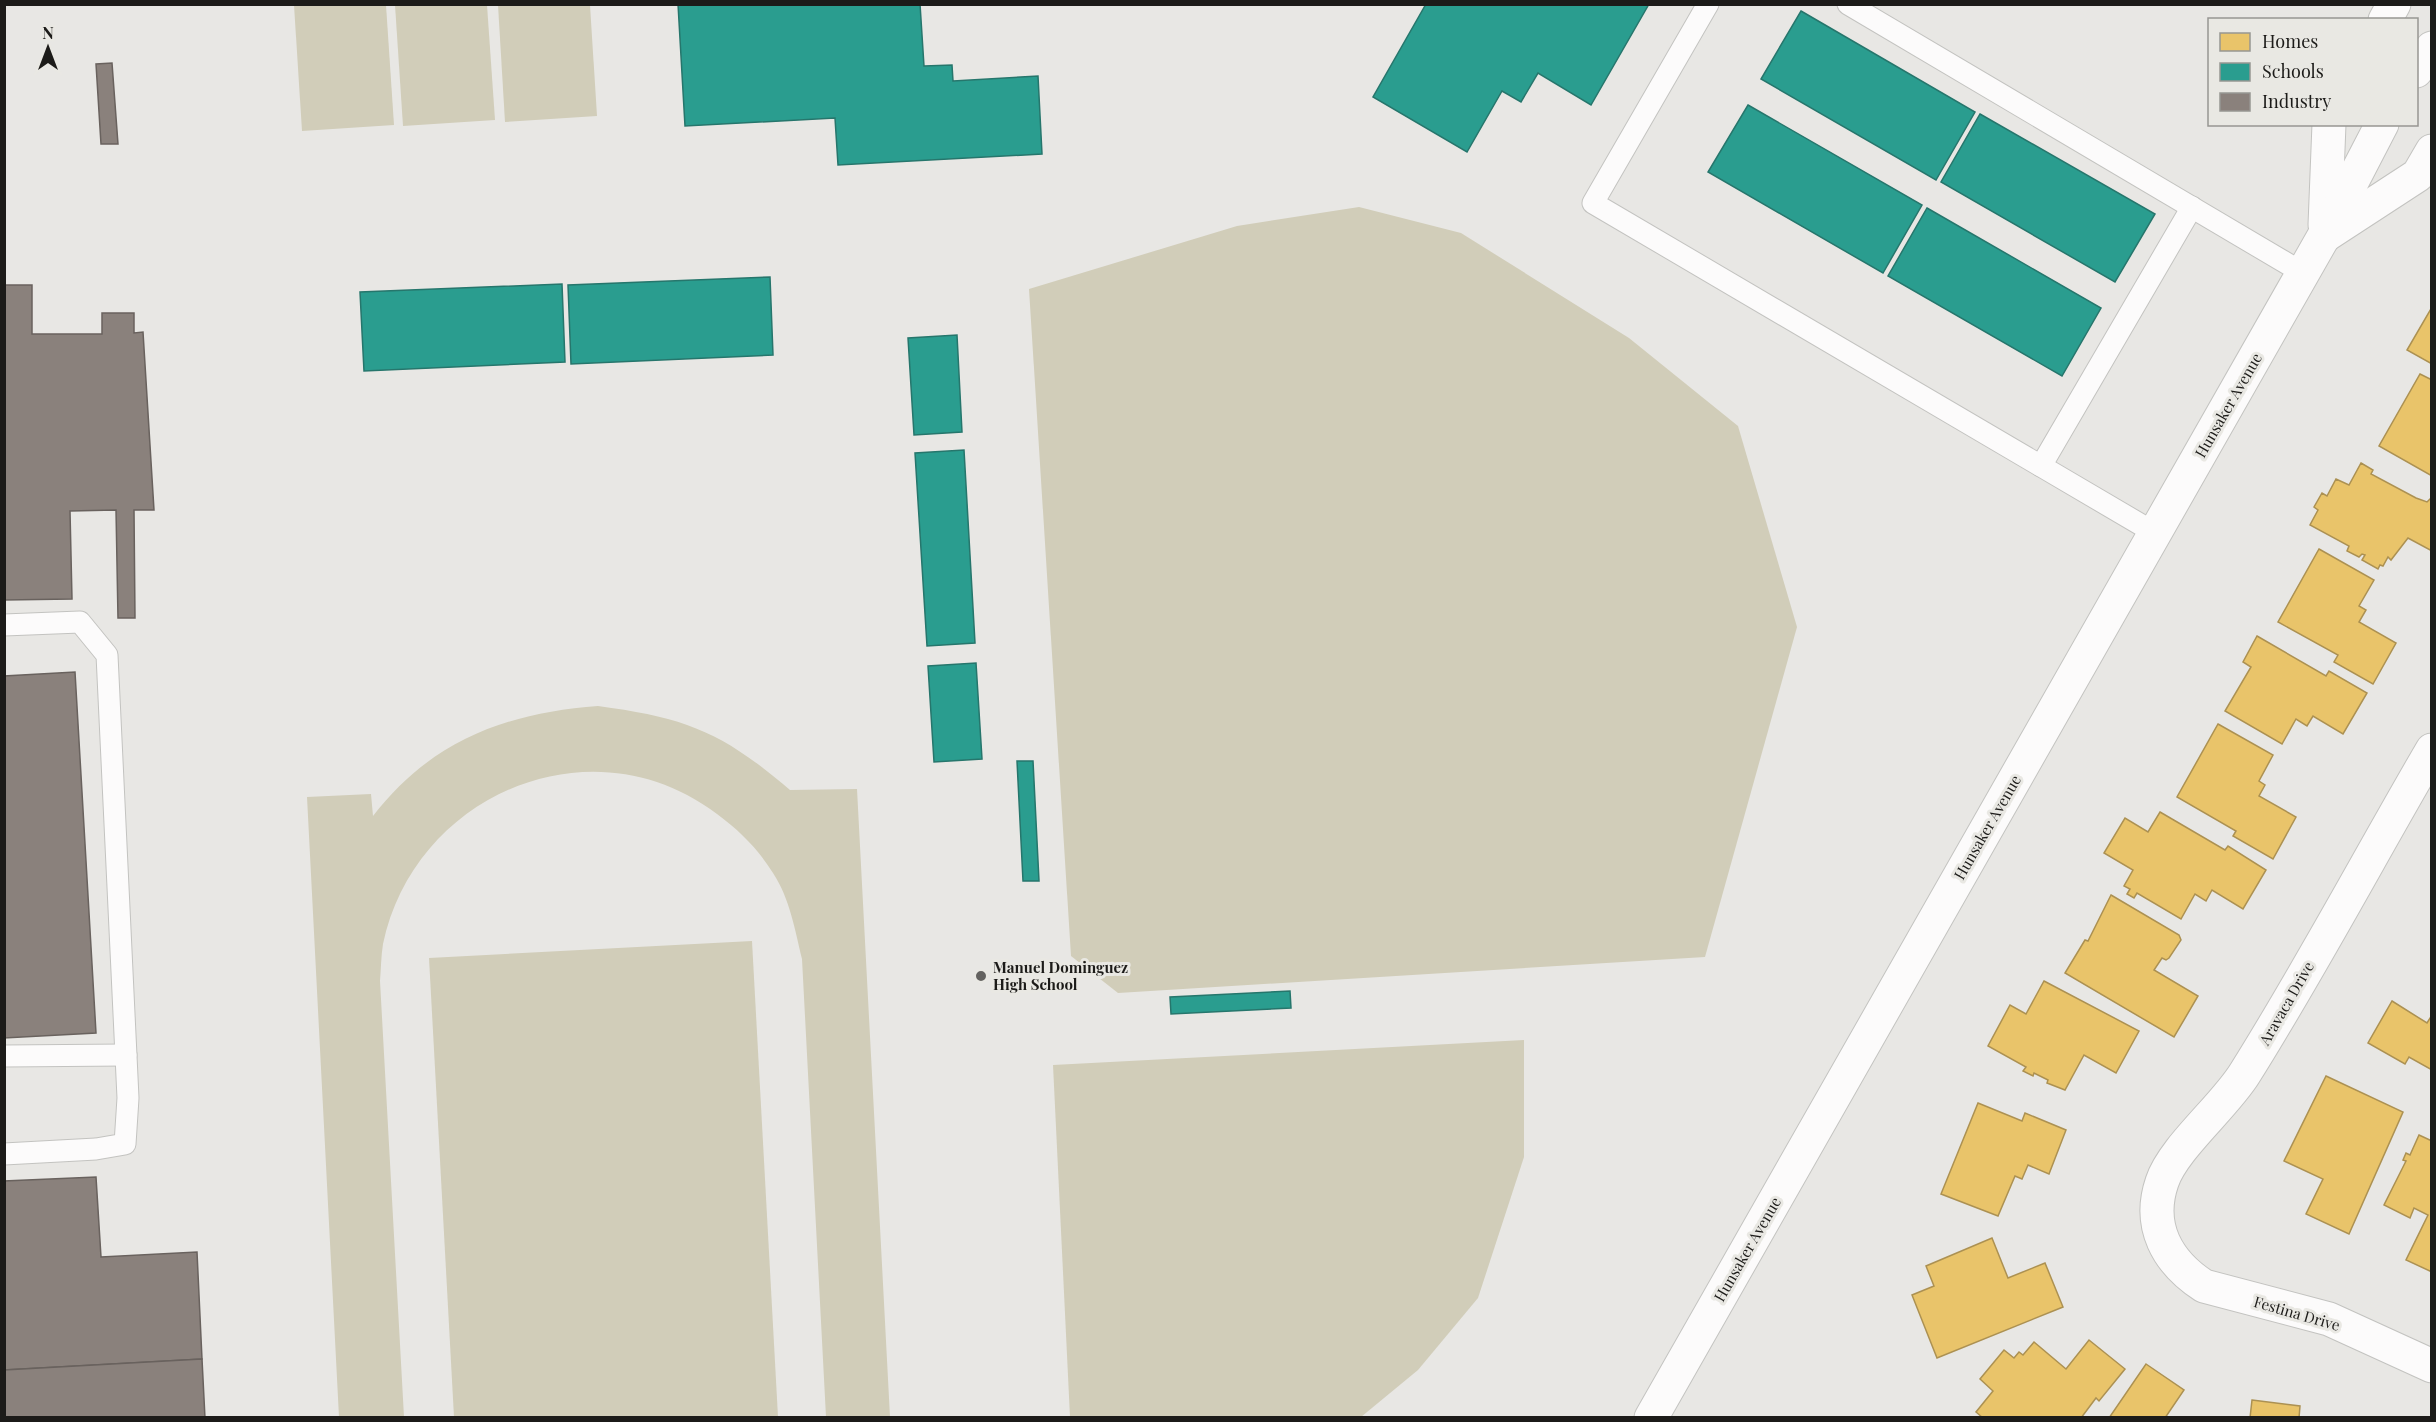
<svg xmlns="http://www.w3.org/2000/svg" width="2436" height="1422" viewBox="0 0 2436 1422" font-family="'Playfair Display',serif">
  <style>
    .green { fill: #d1cdb9 }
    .homes { fill: #e9c46a; stroke: #ac9152; stroke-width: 1.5 }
    .schools { fill: #2a9d8f; stroke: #26766c; stroke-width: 1.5 }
    .industry { fill: #8a817c; stroke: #69625e; stroke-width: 1.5 }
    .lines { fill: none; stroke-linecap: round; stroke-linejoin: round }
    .service-casing { stroke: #c3c3c0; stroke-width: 23 }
    .minor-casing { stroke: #c3c3c0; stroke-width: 35 }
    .service { stroke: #fcfbfb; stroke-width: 21 }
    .minor { stroke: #fcfbfb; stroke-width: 33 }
    .poi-dot { fill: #636260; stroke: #e9e8e3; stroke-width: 2 }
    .labels { text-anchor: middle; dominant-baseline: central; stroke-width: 6; stroke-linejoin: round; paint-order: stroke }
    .street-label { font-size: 15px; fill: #1c1b19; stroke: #e9e8e3 }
    .poi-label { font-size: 15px; font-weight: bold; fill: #1c1b19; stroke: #e9e8e3; text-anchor: start }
  </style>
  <rect width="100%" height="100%" fill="#e8e7e4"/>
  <g class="green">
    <polygon points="294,5 386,5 394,125 302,131"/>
    <polygon points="395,5 487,5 495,120 403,126"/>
    <polygon points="498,5 590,5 597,116 505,122"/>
    <polygon points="1359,207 1461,233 1629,338 1738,426 1797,627 1705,957 1118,993 1071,956 1029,289 1237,226"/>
    <path d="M598,706c89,12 124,26 192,84l67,-1 33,628h-64l-24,-458c-7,-29 -12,-60 -29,-86 -15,-24 -33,-42 -56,-59 -124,-95 -302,-21 -334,130 -2,12 -2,25 -3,37l24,436h-65l-32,-620 64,-3 2,22c58,-75 132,-103 225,-110z"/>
    <polygon points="752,941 778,1417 454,1417 429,958"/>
    <polygon points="1524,1040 1524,1157 1478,1298 1418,1370 1361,1417 1070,1417 1053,1065"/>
  </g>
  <g class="homes">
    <polygon points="2432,307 2432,364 2407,350"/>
    <polygon points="2420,374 2430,379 2432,376 2432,476 2379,446"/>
    <polygon points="2361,463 2373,470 2371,474 2416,498 2427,502 2432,497 2432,551 2408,538 2391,560 2388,557 2383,566 2380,565 2378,569 2362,560 2365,555 2362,554 2359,557 2347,551 2349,546 2310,525 2318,510 2314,507 2322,493 2327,496 2336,479 2349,485"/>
    <polygon points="2319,549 2374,580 2359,606 2366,610 2359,622 2396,643 2373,684 2334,662 2338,655 2278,622"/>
    <polygon points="2257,636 2326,676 2329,671 2367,693 2343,734 2313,716 2307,726 2296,719 2282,744 2225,711 2251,667 2243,662"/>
    <polygon points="2218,724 2273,755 2259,781 2265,785 2259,796 2296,817 2273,859 2233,836 2236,831 2177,797"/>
    <polygon points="2160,812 2225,850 2228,846 2266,870 2243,909 2212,890 2206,901 2195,894 2181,919 2137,893 2134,898 2127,894 2130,889 2124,886 2133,870 2104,853 2125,818 2148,832"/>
    <polygon points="2111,895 2179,935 2181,940 2169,958 2166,960 2162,958 2154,970 2198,996 2174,1037 2065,973 2085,940 2088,941"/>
    <polygon points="2044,981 2139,1031 2116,1073 2084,1055 2065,1090 2047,1083 2048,1080 2034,1073 2033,1076 2023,1071 2026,1067 1988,1046 2010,1005 2026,1014"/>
    <polygon points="2392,1001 2427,1023 2432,1015 2432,1070 2409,1057 2405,1064 2368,1043"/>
    <polygon points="2326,1076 2403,1112 2349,1234 2306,1214 2323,1179 2284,1161"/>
    <polygon points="1978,1103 2022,1121 2025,1113 2066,1130 2049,1174 2028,1165 2022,1179 2015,1176 1998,1216 1941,1194"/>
    <polygon points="2419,1135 2432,1141 2432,1272 2406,1260 2428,1215 2414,1208 2410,1218 2384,1205 2406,1161 2403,1160 2406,1153 2410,1155"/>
    <polygon points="1992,1238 2008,1278 2045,1263 2063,1307 1937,1358 1912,1295 1934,1286 1926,1266"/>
    <polygon points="2089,1340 2125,1369 2099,1401 2096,1398 2081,1418 1983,1418 1976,1412 1993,1391 1980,1379 2004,1350 2014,1358 2019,1352 2023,1355 2034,1342 2066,1369"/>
    <polygon points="2146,1364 2184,1390 2165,1418 2109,1418"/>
    <polygon points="2252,1400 2300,1406 2299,1418 2250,1418"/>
  </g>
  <g class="schools">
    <polygon points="678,4 920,4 924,66 952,65 953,81 1038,76 1042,154 838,165 835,118 685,126"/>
    <polygon points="1426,4 1649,4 1591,105 1538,73 1521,102 1502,91 1467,152 1373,97"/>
    <polygon points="1801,11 1975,112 1936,180 1761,79"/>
    <polygon points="1748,105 1922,205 1883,273 1708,172"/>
    <polygon points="1980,114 2155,214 2115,282 1941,182"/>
    <polygon points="1927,208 2101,308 2062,376 1888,276"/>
    <polygon points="770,277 773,355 571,364 568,285"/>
    <polygon points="562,284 565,362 364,371 360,292"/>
    <polygon points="957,335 962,432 914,435 908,338"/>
    <polygon points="964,450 975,643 927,646 915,453"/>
    <polygon points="976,663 982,759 934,762 928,666"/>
    <polygon points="1017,761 1033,761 1039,881 1023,881"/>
    <polygon points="1290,991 1291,1008 1171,1014 1170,997"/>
  </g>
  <g class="industry">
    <polygon points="112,63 118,144 101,144 96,64"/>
    <polygon points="4,285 32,285 32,334 102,334 102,313 134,313 134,333 143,332 154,510 134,510 135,618 118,618 116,510 70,511 72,599 4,600"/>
    <polygon points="75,672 96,1033 4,1038 4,676"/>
    <polygon points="96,1177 101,1257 197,1252 202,1359 4,1370 4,1181"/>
    <polygon points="202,1359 205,1418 4,1418 4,1370"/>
  </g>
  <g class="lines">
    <defs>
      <g id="service">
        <polyline points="1708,4 1593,203 2155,533"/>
        <polyline points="1848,4 2303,273"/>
        <polyline points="2041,466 2192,207"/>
        <polyline points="4,625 80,622 107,655 128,1098 125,1144 96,1149 4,1154"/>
        <polyline points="4,1056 126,1055"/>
      </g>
      <g id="minor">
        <polyline points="2385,20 2394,4"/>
        <polyline points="2416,71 2432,48"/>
        <polyline points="2325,225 2329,124"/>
        <polyline points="2326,235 2418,175 2432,151"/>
        <path d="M2432,750c-63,108 -121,218 -187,323 -20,33 -72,75 -83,109 -15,44 5,80 42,104l125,33 103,47"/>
        <polyline points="1651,1418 2324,236 2382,124"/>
      </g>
    </defs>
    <use href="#service" class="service-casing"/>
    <use href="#minor" class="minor-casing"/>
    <use href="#service" class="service"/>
    <use href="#minor" class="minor"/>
  </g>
  <circle class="poi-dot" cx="981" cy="976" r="6"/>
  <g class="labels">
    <g class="street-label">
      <text transform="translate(2228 405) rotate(-60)">Hunsaker Avenue</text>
      <text transform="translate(1987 827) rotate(-60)">Hunsaker Avenue</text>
      <text transform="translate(2286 1003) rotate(-60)">Aravaca Drive</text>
      <text transform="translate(1747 1249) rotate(-60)">Hunsaker Avenue</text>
      <text transform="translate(2297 1313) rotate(16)">Festina Drive</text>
    </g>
    <g class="poi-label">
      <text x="993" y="967">Manuel Dominguez<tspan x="993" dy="17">High School</tspan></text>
    </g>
  </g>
  <rect width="2436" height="1422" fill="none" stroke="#1c1b19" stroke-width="12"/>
  <rect x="2208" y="18" width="210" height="108" fill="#e9e8e3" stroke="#979692" stroke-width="1.5"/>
  <rect x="2220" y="33" width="30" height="18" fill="#e9c46a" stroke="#979692" stroke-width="1.5"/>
  <text x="2262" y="48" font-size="18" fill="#1c1b19">Homes</text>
  <rect x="2220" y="63" width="30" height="18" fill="#2a9d8f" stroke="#979692" stroke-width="1.5"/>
  <text x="2262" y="78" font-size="18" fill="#1c1b19">Schools</text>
  <rect x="2220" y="93" width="30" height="18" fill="#8a817c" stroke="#979692" stroke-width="1.5"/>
  <text x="2262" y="108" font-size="18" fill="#1c1b19">Industry</text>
  <g transform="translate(48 48)" stroke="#e9e8e3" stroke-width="4.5" paint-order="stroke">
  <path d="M0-4.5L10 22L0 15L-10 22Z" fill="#1c1b19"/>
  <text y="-9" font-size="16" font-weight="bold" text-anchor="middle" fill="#1c1b19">N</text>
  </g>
</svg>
